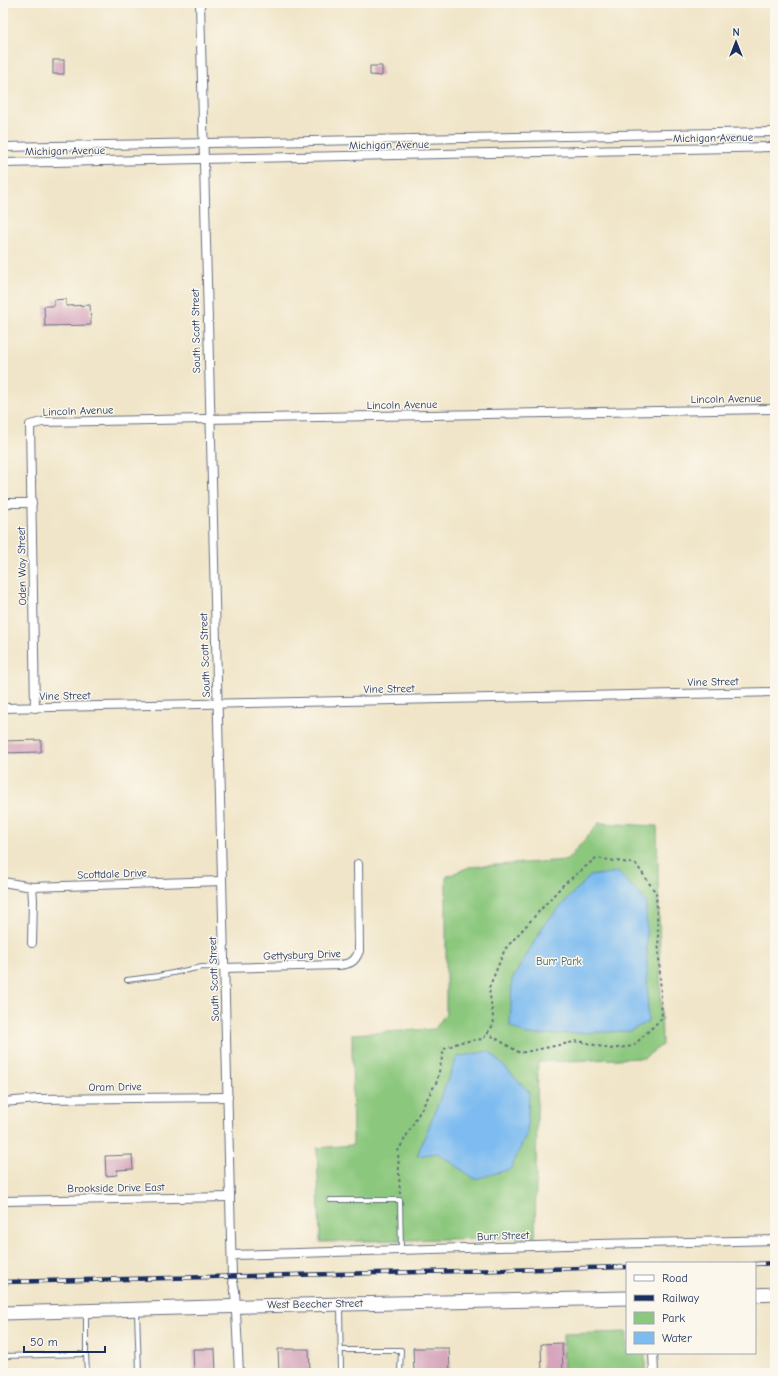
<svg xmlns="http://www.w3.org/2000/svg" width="778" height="1376" viewBox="0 0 778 1376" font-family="'Comic Neue',sans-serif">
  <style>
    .green { fill: #8bc77d; stroke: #537b6e }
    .water { fill: #7dbbf0; stroke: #4c75a7 }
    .building { fill: #d5a5bc }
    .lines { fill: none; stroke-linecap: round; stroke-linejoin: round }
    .service-casing { stroke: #666f83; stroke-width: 6 }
    .minor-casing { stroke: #666f83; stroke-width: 10 }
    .primary-casing { stroke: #666f83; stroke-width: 15 }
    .path { stroke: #666f83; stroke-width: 2; stroke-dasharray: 3 3; stroke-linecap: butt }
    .service { stroke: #fff; stroke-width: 4 }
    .minor { stroke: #fff; stroke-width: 8 }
    .primary { stroke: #fff; stroke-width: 13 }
    .rail-casing { stroke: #1b2f5e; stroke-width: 4.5 }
    .rail { stroke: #fbf7ec; stroke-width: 3; stroke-dasharray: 9; stroke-linecap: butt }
    .labels { text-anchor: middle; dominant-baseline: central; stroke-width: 3; stroke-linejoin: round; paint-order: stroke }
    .street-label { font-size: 11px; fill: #1b2f5e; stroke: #fbf7ec }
    .park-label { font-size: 11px; fill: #3d5d67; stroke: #fbf7ec }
  </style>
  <rect width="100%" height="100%" fill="#fbf7ec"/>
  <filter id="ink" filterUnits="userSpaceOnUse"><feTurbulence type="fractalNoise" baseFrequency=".025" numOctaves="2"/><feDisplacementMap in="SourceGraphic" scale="8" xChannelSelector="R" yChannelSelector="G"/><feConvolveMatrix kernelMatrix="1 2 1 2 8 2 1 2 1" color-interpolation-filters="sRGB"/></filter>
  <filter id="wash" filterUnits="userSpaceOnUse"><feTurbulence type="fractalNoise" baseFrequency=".012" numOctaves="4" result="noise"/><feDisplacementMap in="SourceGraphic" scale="16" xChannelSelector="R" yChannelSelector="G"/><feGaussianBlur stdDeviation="0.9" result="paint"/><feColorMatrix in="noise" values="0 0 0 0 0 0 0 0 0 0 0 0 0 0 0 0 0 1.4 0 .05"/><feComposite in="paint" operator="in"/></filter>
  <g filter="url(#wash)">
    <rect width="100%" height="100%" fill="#f0e5c8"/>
    <g class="green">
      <polygon points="599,823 657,826 662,1045 644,1058 538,1062 535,1237 320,1242 317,1148 353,1145 352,1034 435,1029 446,1013 446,877 469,867 567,860"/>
      <polygon points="627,1332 627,1353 645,1353 645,1373 564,1373 563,1334"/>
    </g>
    <g class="water">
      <polygon points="618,872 646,901 648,1022 630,1031 527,1035 510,1026 512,980 545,923 590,876"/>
      <polygon points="489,1051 529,1092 527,1133 511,1169 475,1179 438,1153 417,1156 457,1057"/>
    </g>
    <g id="blocks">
      <g class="building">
        <rect x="53" y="60" width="11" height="14"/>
        <polygon points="370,66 382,66 382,76 370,75"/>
        <polygon points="66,299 66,306 90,305 91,325 45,326 44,306 54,306 54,300"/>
        <polygon points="41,740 41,752 3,753 3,741"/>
        <polygon points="132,1155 133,1169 117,1170 117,1175 106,1176 105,1156"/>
        <polygon points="562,1343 563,1373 542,1373 541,1344"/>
        <polygon points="413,1348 449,1348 450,1373 414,1373"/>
        <polygon points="193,1349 215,1349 216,1373 194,1373"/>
        <polygon points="278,1349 309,1349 310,1373 279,1373"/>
      </g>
    </g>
  </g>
  <g filter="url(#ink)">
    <use href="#blocks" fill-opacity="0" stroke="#666f83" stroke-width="1"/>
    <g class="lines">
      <defs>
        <g id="service">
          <polyline points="127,980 158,976 202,967 224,968"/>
          <polyline points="330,1200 400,1200 401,1251"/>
          <polyline points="340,1306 341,1373"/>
          <polyline points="137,1311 139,1373"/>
          <polyline points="341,1350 401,1350 400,1373"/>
          <polyline points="86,1354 87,1373"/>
          <polyline points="3,1356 86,1354 86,1312"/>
          <polyline points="3,1365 10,1373"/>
        </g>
        <g id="minor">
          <polyline points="200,3 232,1277 235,1291 239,1373"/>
          <polyline points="3,147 775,132"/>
          <polyline points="3,163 775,147"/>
          <polyline points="3,503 32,503"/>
          <polyline points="3,708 775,692"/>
          <polyline points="35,708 30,425 42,422 775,409"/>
          <polyline points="3,882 32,887 222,881"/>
          <polyline points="32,887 33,900 32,943"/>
          <path d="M224,968l115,-3c11,-1 16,-3 20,-14l-1,-87"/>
          <polyline points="3,1102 38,1099 228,1097"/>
          <polyline points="3,1201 230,1197"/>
          <polyline points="232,1255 599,1244 775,1240"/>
          <polyline points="653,1353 654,1373"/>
        </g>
        <g id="primary">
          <polyline points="755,1295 775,1294"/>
          <polyline points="3,1313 250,1306 627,1298"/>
        </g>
      </defs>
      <use href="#service" class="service-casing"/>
      <use href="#minor" class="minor-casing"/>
      <use href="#primary" class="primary-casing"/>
      <polyline class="path" points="400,1194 398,1151 437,1081 444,1049 460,1042 483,1039 494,1024 489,988 505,949 562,886 596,858 636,864 656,893 662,1018 633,1046 610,1049 579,1041 520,1053 487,1033"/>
      <use href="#service" class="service"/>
      <use href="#minor" class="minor"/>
      <use href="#primary" class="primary"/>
      <defs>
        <g id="rail">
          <polyline points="755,1264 775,1263"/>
          <polyline points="3,1282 627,1267"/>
        </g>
      </defs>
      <use href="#rail" class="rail-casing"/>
      <use href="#rail" class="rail"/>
    </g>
  </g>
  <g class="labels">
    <g class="street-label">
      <text transform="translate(713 138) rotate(-1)">Michigan Avenue</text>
      <text transform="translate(389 145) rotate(-1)">Michigan Avenue</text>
      <text transform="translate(65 151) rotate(-1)">Michigan Avenue</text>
      <text transform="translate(196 331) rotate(-91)">South Scott Street</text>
      <text transform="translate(726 399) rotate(-1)">Lincoln Avenue</text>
      <text transform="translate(402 405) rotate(-1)">Lincoln Avenue</text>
      <text transform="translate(78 411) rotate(-2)">Lincoln Avenue</text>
      <text transform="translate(22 566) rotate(-91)">Oden Way Street</text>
      <text transform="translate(205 655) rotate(-92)">South Scott Street</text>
      <text transform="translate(713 682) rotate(-1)">Vine Street</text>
      <text transform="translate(389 689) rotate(-1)">Vine Street</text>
      <text transform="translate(65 696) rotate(-1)">Vine Street</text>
      <text transform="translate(112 874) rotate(-2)">Scottdale Drive</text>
      <text transform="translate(302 955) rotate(-2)">Gettysburg Drive</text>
      <text transform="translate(214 979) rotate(-92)">South Scott Street</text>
      <text transform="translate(115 1087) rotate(-1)">Oram Drive</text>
      <text transform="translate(116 1188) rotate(-1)">Brookside Drive East</text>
      <text transform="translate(503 1236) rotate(-2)">Burr Street</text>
      <text transform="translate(315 1304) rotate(-1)">West Beecher Street</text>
    </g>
    <g class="park-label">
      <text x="559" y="961">Burr Park</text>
    </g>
  </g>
  <rect width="778" height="1376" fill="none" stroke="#fbf7ec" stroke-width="16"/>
  <rect x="626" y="1262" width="130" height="92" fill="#fbf7ec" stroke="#a1a7b3"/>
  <rect x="634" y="1275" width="20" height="6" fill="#ffffff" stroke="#a1a7b3"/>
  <text x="662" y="1282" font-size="12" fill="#1b2f5e">Road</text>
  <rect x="634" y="1295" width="20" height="6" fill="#1b2f5e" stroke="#a1a7b3"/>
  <text x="662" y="1302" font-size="12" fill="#1b2f5e">Railway</text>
  <rect x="634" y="1312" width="20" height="12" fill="#8bc77d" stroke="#a1a7b3"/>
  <text x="662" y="1322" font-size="12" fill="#1b2f5e">Park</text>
  <rect x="634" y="1332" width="20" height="12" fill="#7dbbf0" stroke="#a1a7b3"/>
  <text x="662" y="1342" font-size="12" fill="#1b2f5e">Water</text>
  <g transform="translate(736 42)" stroke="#fbf7ec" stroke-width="3" paint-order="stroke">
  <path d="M0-3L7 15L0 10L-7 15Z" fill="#1b2f5e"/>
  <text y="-6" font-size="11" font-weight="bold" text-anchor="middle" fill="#1b2f5e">N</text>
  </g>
  <path d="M24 1346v6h81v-6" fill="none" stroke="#1b2f5e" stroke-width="2"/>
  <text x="30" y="1346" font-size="12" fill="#1b2f5e" stroke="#fbf7ec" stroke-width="3" paint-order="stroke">50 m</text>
</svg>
